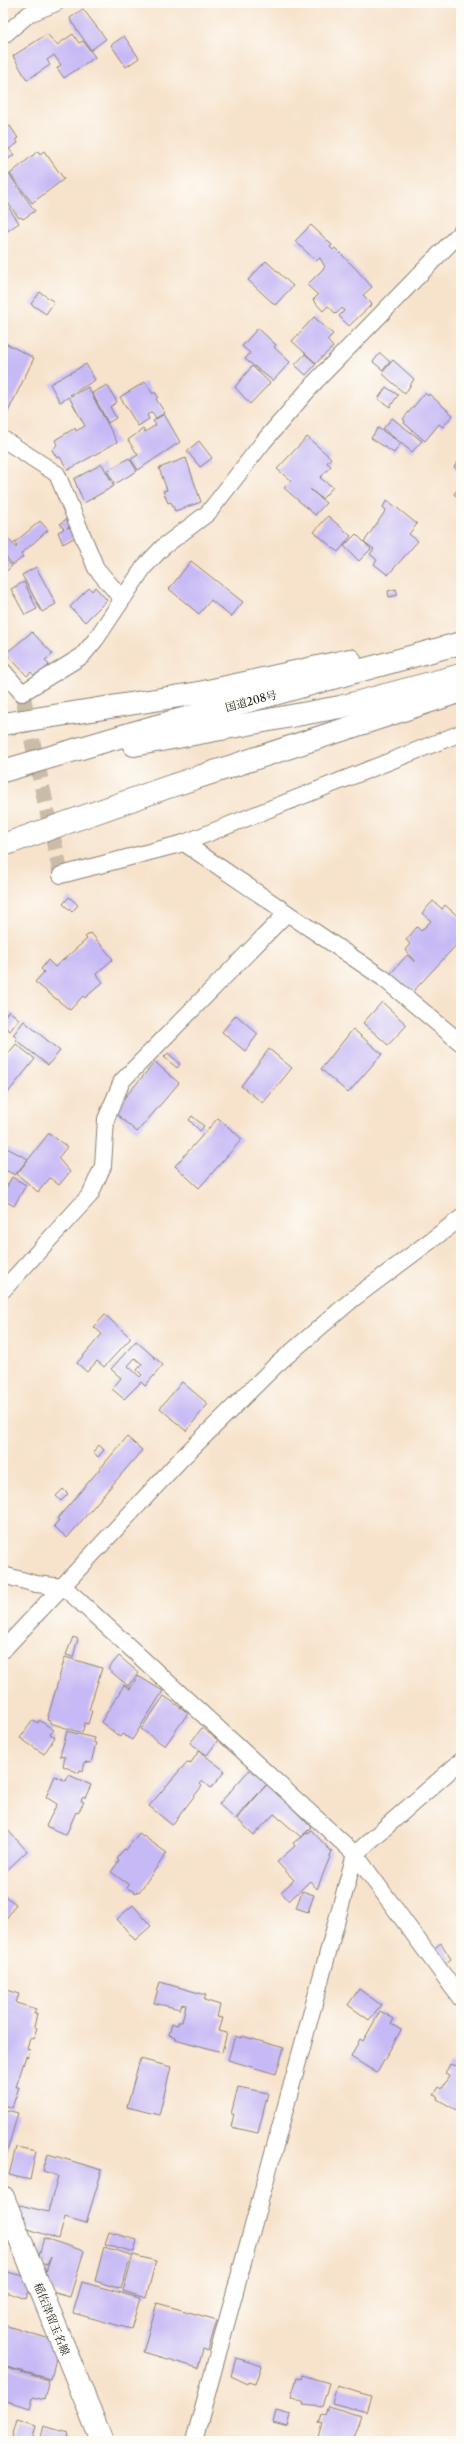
<svg xmlns="http://www.w3.org/2000/svg" width="464" height="2444" viewBox="0 0 464 2444" font-family="'Libre Caslon Text','Noto Serif JP',serif">
  <style>
    .building { fill: #c7b9f5; fill-rule: evenodd }
    .lines { fill: none; stroke-linecap: round; stroke-linejoin: round }
    .street-tunnel { stroke: #cbbba9; stroke-width: 16; stroke-dasharray: 16 8; stroke-linecap: butt }
    .street-casing { stroke: #8a8074; stroke-width: 18 }
    .secondary-casing { stroke: #8a8074; stroke-width: 24 }
    .highway-casing { stroke: #8a8074; stroke-width: 24 }
    .street { stroke: #fff; stroke-width: 16 }
    .secondary { stroke: #fff; stroke-width: 22 }
    .highway { stroke: #fff; stroke-width: 22 }
    .labels { text-anchor: middle; dominant-baseline: central; stroke-width: 3; stroke-linejoin: round; paint-order: stroke }
    .street-label { font-size: 11px; fill: #1c1c1c; stroke: #fdfcf7 }
  </style>
  <rect width="100%" height="100%" fill="#fdfcf7"/>
  <filter id="ink" filterUnits="userSpaceOnUse"><feTurbulence type="fractalNoise" baseFrequency=".025" numOctaves="2"/><feDisplacementMap in="SourceGraphic" scale="8" xChannelSelector="R" yChannelSelector="G"/><feConvolveMatrix kernelMatrix="1 2 1 2 8 2 1 2 1" color-interpolation-filters="sRGB"/></filter>
  <filter id="wash" filterUnits="userSpaceOnUse"><feTurbulence type="fractalNoise" baseFrequency=".012" numOctaves="4" result="noise"/><feDisplacementMap in="SourceGraphic" scale="16" xChannelSelector="R" yChannelSelector="G"/><feGaussianBlur stdDeviation="0.9" result="paint"/><feColorMatrix in="noise" values="0 0 0 0 0 0 0 0 0 0 0 0 0 0 0 0 0 1.4 0 .05"/><feComposite in="paint" operator="in"/></filter>
  <g filter="url(#wash)">
    <rect width="100%" height="100%" fill="#f7e3cc"/>
    <g id="blocks">
      <g class="building">
        <polygon points="83,9 106,39 91,50 71,21 70,18"/>
        <polygon points="47,34 57,45 73,34 79,43 83,41 95,57 64,78 57,68 61,65 54,55 47,60 50,65 27,80 13,56"/>
        <polygon points="124,36 139,58 126,67 111,45"/>
        <polygon points="3,121 7,128 10,126 18,138 16,139 18,143 9,149 14,155 4,162"/>
        <polygon points="38,151 40,154 44,151 64,179 32,203 10,174"/>
        <polygon points="3,166 35,211 23,219 21,217 19,218 3,196"/>
        <polygon points="3,199 19,223 3,234"/>
        <polygon points="311,225 332,245 330,247 333,250 335,248 356,269 372,287 363,295 372,304 349,326 339,316 344,311 342,308 336,314 328,306 323,311 313,300 318,295 307,285 325,267 320,258 316,261 295,241"/>
        <polygon points="266,261 293,286 275,305 248,280"/>
        <polygon points="40,292 54,302 46,314 31,304"/>
        <polygon points="314,317 333,334 327,340 333,347 316,363 292,341"/>
        <polygon points="258,328 276,345 274,347 290,362 273,381 245,359 250,353 242,346"/>
        <polygon points="3,342 34,358 3,422"/>
        <polygon points="380,353 390,362 383,370 373,362"/>
        <polygon points="305,354 316,364 306,375 295,365"/>
        <polygon points="393,360 414,379 405,394 382,373"/>
        <polygon points="86,364 95,380 70,395 71,396 88,387 117,442 68,470 60,457 57,458 52,450 57,445 55,440 75,428 76,431 85,426 69,397 60,402 50,384"/>
        <polygon points="252,366 270,383 250,404 235,387"/>
        <polygon points="145,382 153,394 155,392 158,397 156,399 165,413 156,418 152,412 147,415 149,419 138,426 120,397"/>
        <polygon points="107,385 117,402 110,407 116,418 108,423 92,393"/>
        <polygon points="386,387 398,395 390,407 378,399"/>
        <polygon points="425,393 428,396 429,394 453,415 443,427 439,424 425,441 404,423 405,421 403,419"/>
        <polygon points="164,414 180,442 138,470 131,459 138,455 128,440 143,429 145,432 156,425 153,421"/>
        <polygon points="392,418 422,441 412,452 383,429"/>
        <polygon points="378,428 401,443 394,453 371,438"/>
        <polygon points="307,437 331,458 327,463 331,466 320,478 333,487 322,499 310,489 326,503 315,515 284,488 291,481 277,469"/>
        <polygon points="199,441 212,458 200,467 187,451"/>
        <polygon points="129,458 137,471 115,484 107,471"/>
        <polygon points="186,458 201,502 175,511 171,502 168,503 163,491 167,490 159,468"/>
        <polygon points="458,462 461,464 461,473 454,467"/>
        <polygon points="102,464 114,486 84,503 74,479"/>
        <polygon points="461,486 461,500 454,494"/>
        <polygon points="387,500 417,524 409,534 418,541 388,575 374,564 377,560 370,554 374,549 364,542 386,510 383,507"/>
        <polygon points="70,516 75,522 67,528 75,525 79,535 63,544 58,532 64,529 60,524"/>
        <polygon points="328,516 351,536 338,552 314,532"/>
        <polygon points="40,521 48,530 21,554 23,557 13,565 3,553 3,538 6,536 16,548 17,546 14,543"/>
        <polygon points="356,534 371,549 359,561 344,546"/>
        <polygon points="3,556 12,566 3,574"/>
        <polygon points="191,561 243,602 231,617 211,600 199,614 169,589"/>
        <polygon points="36,567 56,604 42,612 22,575"/>
        <polygon points="24,582 37,609 25,615 11,589"/>
        <polygon points="95,587 107,600 85,622 70,607 89,588 92,591"/>
        <polygon points="396,589 398,595 389,597 388,591"/>
        <polygon points="32,632 53,654 45,660 49,665 36,677 31,672 27,676 6,653"/>
        <polygon points="69,897 78,905 72,912 63,904"/>
        <polygon points="433,901 442,909 445,905 461,919 461,940 407,998 386,979 407,955 415,962 405,950 410,944 406,940 417,927 421,931 431,921 422,913"/>
        <polygon points="91,933 113,959 96,974 103,982 85,998 83,996 70,1010 35,982 44,972 41,969 48,960 55,967 87,939 85,937"/>
        <polygon points="382,1002 407,1025 388,1045 363,1023"/>
        <polygon points="9,1011 19,1019 10,1031 3,1025 3,1018"/>
        <polygon points="236,1015 258,1034 245,1051 222,1032"/>
        <polygon points="24,1021 60,1051 48,1065 16,1040 17,1038 13,1035"/>
        <polygon points="353,1029 382,1054 348,1093 321,1069"/>
        <polygon points="16,1044 35,1059 6,1095 3,1093 3,1055 5,1053 7,1055"/>
        <polygon points="269,1049 292,1068 263,1103 241,1086"/>
        <polygon points="168,1053 180,1064 177,1068 164,1057"/>
        <polygon points="155,1062 179,1083 137,1132 113,1111"/>
        <polygon points="192,1116 204,1126 200,1131 189,1120"/>
        <polygon points="218,1118 242,1139 199,1188 175,1166"/>
        <polygon points="49,1133 67,1147 58,1158 70,1172 59,1185 50,1178 38,1192 17,1174"/>
        <polygon points="3,1146 28,1159 15,1175 3,1169"/>
        <polygon points="12,1177 26,1185 14,1206 3,1200 3,1193"/>
        <polygon points="105,1315 131,1338 104,1367 97,1361 87,1372 77,1363 102,1334 94,1327"/>
        <path d="M136,1341l27,24 -18,21 -4,-4 -17,17 -12,-10 9,-11 -10,-9zM135,1358l7,6 -5,6 5,5 -2,2 -12,-11z"/>
        <polygon points="182,1382 208,1404 186,1431 160,1408"/>
        <polygon points="127,1437 142,1450 67,1538 54,1526 59,1520 57,1519"/>
        <polygon points="99,1445 104,1450 98,1457 93,1452"/>
        <polygon points="63,1489 68,1494 61,1501 56,1496"/>
        <polygon points="73,1637 78,1639 73,1657 66,1655"/>
        <polygon points="119,1656 139,1673 128,1686 108,1669"/>
        <polygon points="65,1657 102,1668 89,1710 92,1711 88,1724 85,1723 82,1733 50,1723 50,1721 47,1720"/>
        <polygon points="138,1676 163,1691 132,1740 122,1734 120,1737 101,1722 124,1685 130,1689"/>
        <polygon points="164,1696 188,1713 165,1746 141,1729"/>
        <polygon points="33,1720 38,1723 39,1720 54,1730 50,1734 55,1737 44,1754 20,1738"/>
        <polygon points="202,1728 218,1740 207,1755 190,1743"/>
        <polygon points="67,1731 94,1738 93,1742 96,1743 91,1763 85,1762 83,1771 80,1770 79,1773 63,1766 65,1757 60,1756"/>
        <polygon points="199,1751 225,1771 211,1788 203,1781 200,1784 202,1786 172,1825 149,1806 187,1762 190,1764"/>
        <polygon points="252,1767 269,1782 235,1819 219,1804"/>
        <polygon points="69,1775 91,1785 85,1798 83,1797 81,1801 84,1802 78,1813 76,1812 66,1835 46,1826 57,1804 46,1797 55,1776 66,1781"/>
        <polygon points="268,1783 311,1827 301,1837 274,1814 254,1835 237,1819"/>
        <polygon points="3,1825 27,1851 3,1874"/>
        <polygon points="311,1830 332,1852 317,1889 310,1881 289,1901 281,1892 294,1880 277,1862 295,1846 293,1843"/>
        <polygon points="139,1833 167,1853 139,1892 137,1891 136,1893 127,1888 129,1885 111,1872 119,1861 117,1859 124,1849 126,1850"/>
        <polygon points="302,1891 314,1895 308,1912 296,1908"/>
        <polygon points="3,1895 16,1904 3,1924"/>
        <polygon points="133,1905 151,1926 135,1940 117,1919"/>
        <polygon points="441,1943 451,1959 444,1965 431,1951"/>
        <polygon points="160,1982 206,1995 204,2000 220,2005 217,2017 223,2018 219,2031 227,2033 222,2052 175,2039 175,2037 169,2035 172,2024 178,2025 178,2022 182,2022 186,2005 182,2004 180,2009 154,2003"/>
        <polygon points="3,1989 19,1994 16,2003 36,2009 34,2014 37,2014 34,2027 37,2028 33,2039 30,2038 27,2049 30,2050 28,2057 26,2056 16,2087 19,2087 12,2108 3,2105 3,2016 5,2014 3,2013"/>
        <polygon points="359,1989 381,2005 369,2020 348,2005"/>
        <polygon points="380,2011 394,2019 391,2024 401,2030 377,2073 351,2057 360,2039 363,2041 369,2031"/>
        <polygon points="235,2036 241,2038 242,2036 284,2048 276,2074 228,2060"/>
        <polygon points="140,2059 171,2067 159,2115 127,2107"/>
        <polygon points="450,2064 461,2067 461,2105 458,2111 437,2099 438,2097 434,2095 439,2087 442,2089 449,2076 445,2074"/>
        <polygon points="238,2087 268,2093 258,2133 231,2127 234,2114 231,2114"/>
        <polygon points="3,2109 18,2113 4,2162 3,2162"/>
        <polygon points="16,2147 36,2151 30,2180 9,2175"/>
        <polygon points="48,2154 102,2170 86,2223 65,2217 59,2239 22,2227 25,2217 17,2214 20,2205 48,2212 58,2176 43,2171"/>
        <polygon points="109,2232 137,2240 134,2252 105,2244"/>
        <polygon points="44,2238 84,2251 70,2297 48,2291 47,2276 45,2275 51,2257 47,2265 37,2262"/>
        <polygon points="104,2247 131,2255 121,2289 95,2281"/>
        <polygon points="133,2255 156,2261 146,2298 123,2291"/>
        <polygon points="3,2271 27,2277 30,2287 26,2299 3,2291"/>
        <polygon points="82,2282 140,2298 131,2329 73,2313"/>
        <polygon points="157,2303 217,2320 208,2351 203,2349 198,2368 143,2352"/>
        <polygon points="3,2313 7,2314 4,2325 50,2339 57,2354 51,2379 3,2366"/>
        <polygon points="236,2358 262,2366 256,2384 249,2382 248,2384 231,2376"/>
        <polygon points="7,2368 49,2380 44,2400 33,2397 30,2408 3,2400 3,2384"/>
        <polygon points="302,2375 329,2383 322,2407 303,2405 304,2403 291,2397 297,2378 301,2379"/>
        <polygon points="337,2386 371,2396 366,2412 332,2403"/>
        <polygon points="328,2406 361,2416 352,2441 330,2441 319,2438 323,2424 319,2423 322,2414 325,2415"/>
        <polygon points="276,2411 291,2415 288,2427 273,2423"/>
        <polygon points="17,2420 36,2426 32,2441 11,2441"/>
        <polygon points="44,2426 68,2433 67,2439 70,2441 40,2441"/>
      </g>
    </g>
  </g>
  <g filter="url(#ink)">
    <use href="#blocks" fill-opacity="0" stroke="#8a8074" stroke-width="1"/>
    <g class="lines">
      <polyline class="street-tunnel" points="22,693 61,875"/>
      <defs>
        <g id="street">
          <polyline points="3,36 29,14 56,3"/>
          <polyline points="3,439 57,474 96,568 122,599"/>
          <polyline points="3,671 22,693 82,656 96,639 144,567 163,547 208,513 264,441 315,382 461,232"/>
          <polyline points="184,843 383,978 461,1043"/>
          <polyline points="61,875 184,843 461,733"/>
          <polyline points="3,1290 90,1195 103,1166 106,1119 122,1081 287,913"/>
          <polyline points="3,1575 36,1584 64,1587 355,1854 461,1999"/>
          <polyline points="3,1650 181,1459 275,1366 354,1298 461,1218"/>
          <polyline points="194,2441 355,1854 461,1761"/>
        </g>
        <polyline id="secondary" points="3,2197 102,2441"/>
        <g id="highway">
          <polyline points="3,724 199,693 350,660"/>
          <polyline points="134,745 340,707 461,675"/>
          <polyline points="3,771 153,727 461,643"/>
          <polyline points="3,845 168,787 461,691"/>
        </g>
      </defs>
      <use href="#street" class="street-casing"/>
      <use href="#secondary" class="secondary-casing"/>
      <use href="#highway" class="highway-casing"/>
      <use href="#street" class="street"/>
      <use href="#secondary" class="secondary"/>
      <use href="#highway" class="highway"/>
    </g>
  </g>
  <g class="labels">
    <g class="street-label">
      <text transform="translate(251 701) rotate(-15)">国道208号</text>
      <text transform="translate(52 2319) rotate(68)">稲佐津留玉名線</text>
    </g>
  </g>
  <rect width="464" height="2444" fill="none" stroke="#fdfcf7" stroke-width="16"/>
</svg>
